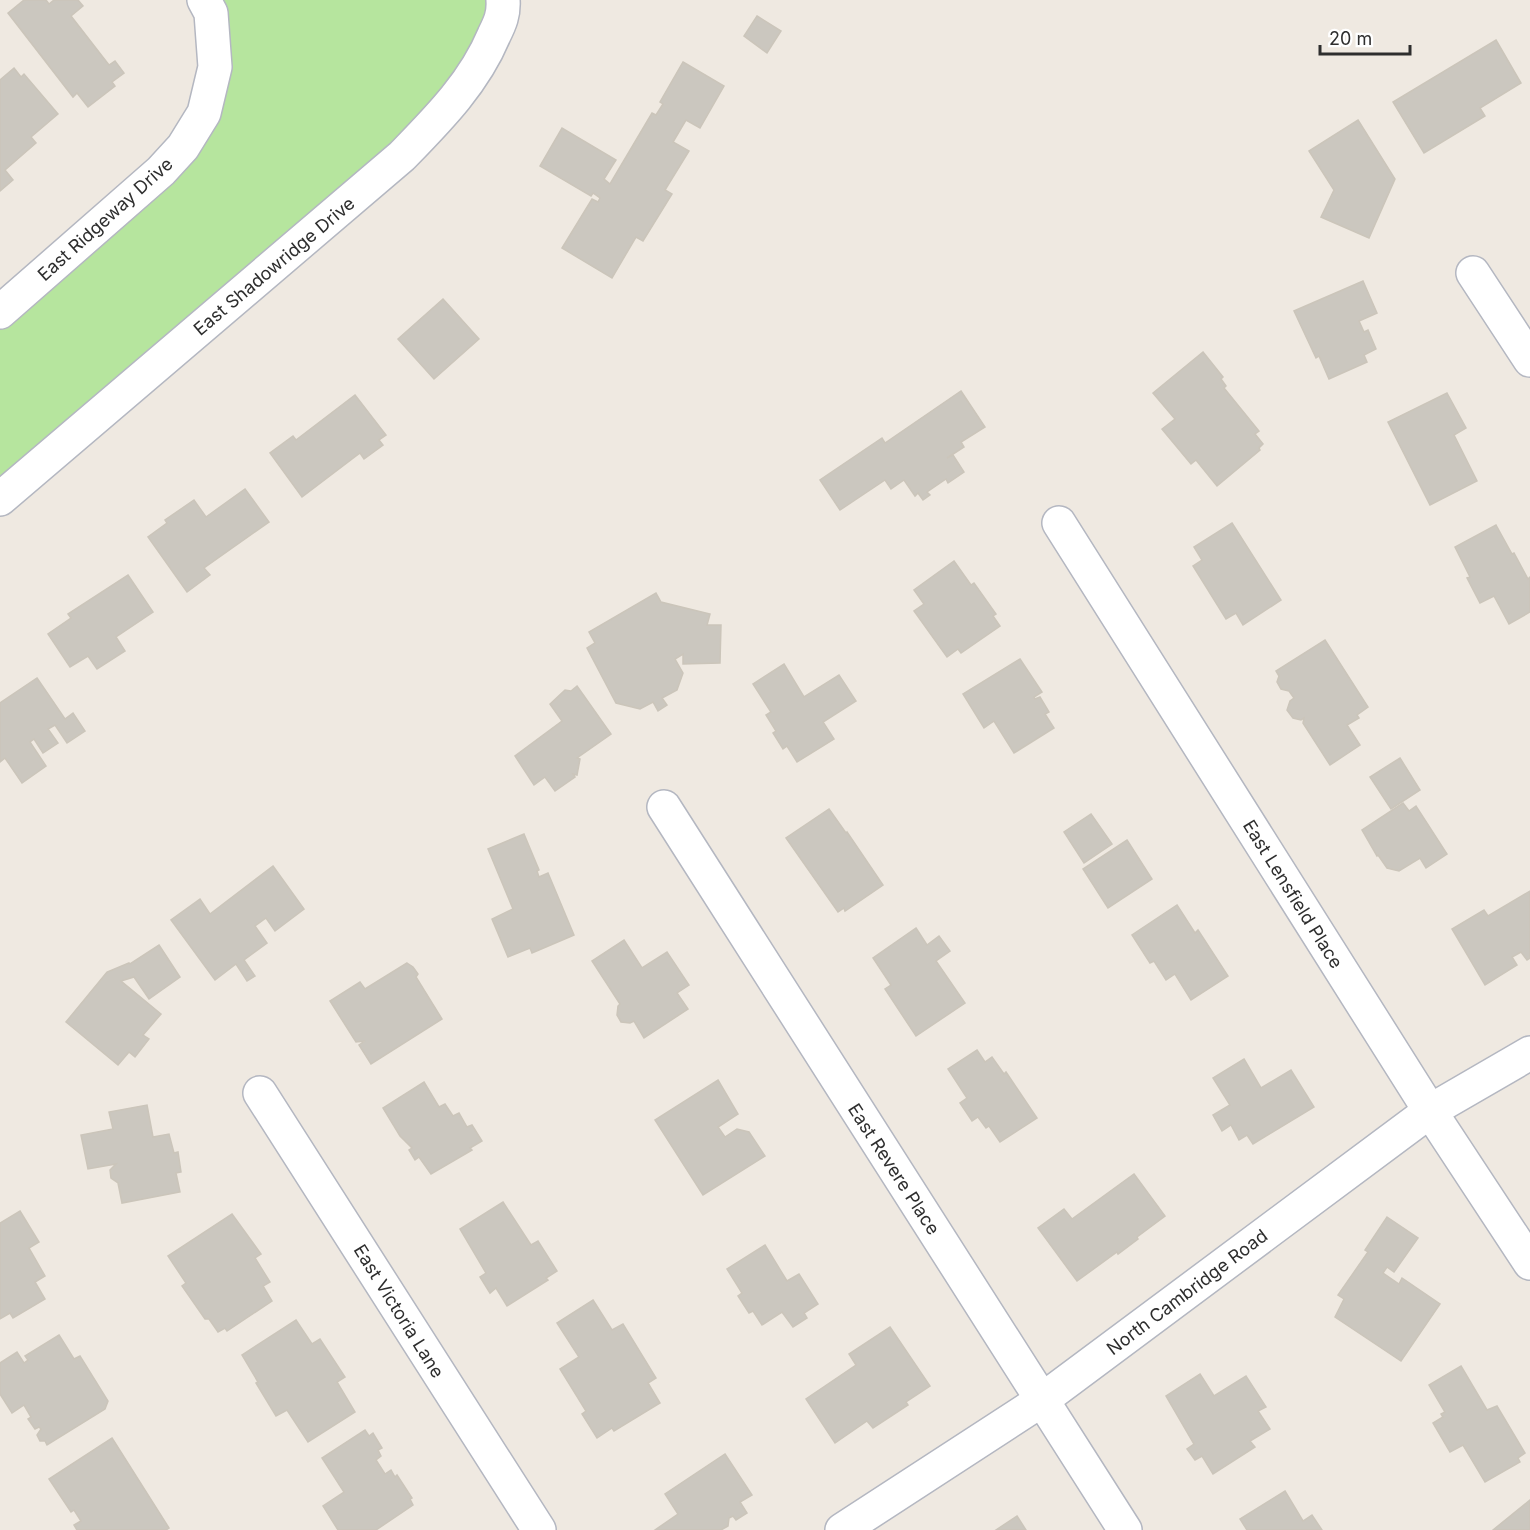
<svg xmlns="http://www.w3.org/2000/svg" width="1530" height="1530" viewBox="0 0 1530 1530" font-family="Inter,sans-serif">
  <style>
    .green { fill: #b6e59e }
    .building { fill: #cbc7bf; stroke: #cbc5ba; stroke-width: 1.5 }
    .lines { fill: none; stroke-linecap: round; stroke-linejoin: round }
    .minor-casing { stroke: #b4b7c1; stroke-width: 36 }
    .minor { stroke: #fff; stroke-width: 33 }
    .labels { text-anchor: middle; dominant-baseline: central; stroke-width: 4.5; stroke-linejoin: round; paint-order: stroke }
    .street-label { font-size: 18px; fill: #2e2e2e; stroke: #fff }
  </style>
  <rect width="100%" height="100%" fill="#efe9e1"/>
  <polygon class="green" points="204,0 503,0 451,105 0,499 0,312 204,113"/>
  <g class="building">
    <polygon points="24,0 46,0 49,4 54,0 78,0 83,6 71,16 109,65 115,61 124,73 112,82 115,86 88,107 77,93 73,97 8,13"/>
    <polygon points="757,16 781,31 767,53 744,36"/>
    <polygon points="1496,40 1521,83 1480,108 1485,116 1424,153 1393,102"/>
    <polygon points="683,62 724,86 700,128 686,120 673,142 689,151 665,190 672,194 643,241 636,237 612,278 562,248 592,199 598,202 600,198 593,193 591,196 540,166 562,128 616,160 604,179 610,184 652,113 656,115 663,104 660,102"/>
    <polygon points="14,68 21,77 24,74 58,114 31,137 36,143 5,170 13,180 0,191 0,80"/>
    <polygon points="1358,120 1395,179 1369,238 1321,217 1334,190 1309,151"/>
    <polygon points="1363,281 1377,313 1359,321 1364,332 1368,330 1376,349 1364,355 1367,362 1329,379 1319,356 1316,358 1294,311"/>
    <polygon points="443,299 479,339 434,379 398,339"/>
    <polygon points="1203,352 1223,377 1221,379 1226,386 1224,388 1259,431 1255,434 1263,444 1259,448 1260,450 1217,486 1196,460 1191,464 1162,429 1175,419 1153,393"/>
    <polygon points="961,391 985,427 961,442 964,447 947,458 953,455 964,472 948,483 946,479 927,492 930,495 923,500 918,493 915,496 904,480 891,489 885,480 840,510 820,480 882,438 885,443"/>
    <polygon points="1447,393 1466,428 1454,435 1477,481 1430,505 1388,422"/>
    <polygon points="355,395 386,435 379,440 383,445 364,459 360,453 302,497 270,453 293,436 296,440"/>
    <polygon points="245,489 269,522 204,568 210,575 187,592 148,537 167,523 165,520 194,500 206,517"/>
    <polygon points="1232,523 1281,600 1243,625 1236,613 1226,619 1193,566 1202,560 1194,547"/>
    <polygon points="1496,525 1512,554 1514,553 1528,579 1530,577 1530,612 1509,624 1494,596 1480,603 1467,578 1470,577 1455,547"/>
    <polygon points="954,561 971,585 974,583 996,614 993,616 1000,626 961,653 958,649 947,657 914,611 924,604 914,590"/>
    <polygon points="128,575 153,612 116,637 125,651 97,669 88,656 70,667 48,634 71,618 68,614"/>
    <polygon points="656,593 661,602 710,614 707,625 721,625 720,663 683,664 683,654 675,659 683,673 677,690 662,698 667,705 658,711 653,702 640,709 616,703 587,648 595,643 589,632"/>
    <polygon points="1325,640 1368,707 1357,715 1359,718 1347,725 1360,745 1330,765 1303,723 1304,718 1301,720 1293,718 1287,710 1290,701 1294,698 1289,691 1281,689 1277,682 1279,676 1276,671"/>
    <polygon points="1020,659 1042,692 1034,697 1035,699 1040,697 1049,712 1045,714 1054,728 1014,753 994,721 984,728 963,694"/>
    <polygon points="784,664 804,697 839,675 856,701 823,722 834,739 797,762 787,746 783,749 773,733 776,731 766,715 771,712 753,684"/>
    <polygon points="37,678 65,719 73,713 85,731 67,743 55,725 48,729 58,743 43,753 34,739 30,742 46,766 22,783 5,758 0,762 0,703"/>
    <polygon points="577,686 611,734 577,758 580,759 577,775 573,774 575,777 555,791 545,777 534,785 515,756 562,721 550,704 565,690 571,691"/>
    <polygon points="1400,758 1420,790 1391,809 1370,777"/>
    <polygon points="1403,803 1409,811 1416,806 1447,854 1426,868 1420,858 1399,871 1387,868 1378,855 1377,856 1362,830"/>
    <polygon points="829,809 846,833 847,832 883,885 845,911 844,908 838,912 786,838"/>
    <polygon points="1091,814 1112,844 1084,863 1064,832"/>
    <polygon points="524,834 539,870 537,871 539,877 548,873 574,935 532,953 530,948 508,957 492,919 513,909 488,849"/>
    <polygon points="1127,840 1152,879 1108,908 1083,869"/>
    <polygon points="273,866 304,909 275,931 266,918 255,926 267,943 244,960 255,976 247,981 236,964 215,980 171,920 200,899 210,914"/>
    <polygon points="1530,891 1530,958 1527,960 1521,952 1512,957 1517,965 1485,985 1452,929 1484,910 1488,916"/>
    <polygon points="1177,905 1195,933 1198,930 1228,976 1191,1000 1175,974 1166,980 1154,961 1150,963 1132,935"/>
    <polygon points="916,928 927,945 939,936 950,951 936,961 965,1003 916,1036 885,989 891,985 873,958"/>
    <polygon points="624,940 642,968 667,952 689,985 677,993 688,1009 644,1038 634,1021 630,1023 621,1022 617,1015 618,1006 620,1004 592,961"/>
    <polygon points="159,945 180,977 149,999 134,977 121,981 161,1014 143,1035 149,1039 135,1057 129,1052 118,1065 66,1022 107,972 129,963 130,964"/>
    <polygon points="407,963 413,967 418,974 416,977 442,1019 371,1064 359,1045 365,1041 356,1042 330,1001 360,982 365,989"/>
    <polygon points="977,1050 985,1062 992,1057 1004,1074 1006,1072 1037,1118 1000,1142 989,1126 986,1128 978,1117 972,1121 960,1103 967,1098 948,1069"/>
    <polygon points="1244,1059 1261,1088 1291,1070 1314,1107 1253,1144 1247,1135 1239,1140 1231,1125 1222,1131 1213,1115 1230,1105 1213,1078"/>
    <polygon points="718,1080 738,1114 718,1127 725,1137 737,1129 749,1132 765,1156 703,1195 655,1120"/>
    <polygon points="424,1082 439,1107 445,1104 453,1116 459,1113 467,1127 472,1125 482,1141 470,1148 472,1150 431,1174 419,1157 415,1160 409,1150 412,1148 400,1136 383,1108"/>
    <polygon points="147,1105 153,1137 169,1134 174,1153 178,1152 181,1172 176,1173 180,1192 122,1203 118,1183 111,1178 110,1170 116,1164 88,1169 81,1135 113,1129 109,1112"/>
    <polygon points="1134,1174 1165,1216 1137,1237 1138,1239 1118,1254 1117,1252 1077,1281 1038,1228 1064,1209 1072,1219"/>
    <polygon points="503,1202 531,1245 538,1241 557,1271 546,1278 548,1280 507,1306 496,1288 490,1293 480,1277 486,1273 460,1229"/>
    <polygon points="20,1211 39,1242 29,1248 45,1276 35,1282 45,1299 13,1318 10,1313 0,1319 0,1223"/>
    <polygon points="232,1214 261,1254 255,1258 270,1282 263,1286 272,1301 227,1331 225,1328 218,1332 209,1319 205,1319 182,1286 186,1283 168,1256"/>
    <polygon points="1387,1217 1418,1238 1394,1272 1387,1267 1383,1273 1399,1284 1402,1278 1440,1304 1401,1361 1335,1317 1344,1299 1338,1295 1368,1252 1365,1250"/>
    <polygon points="765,1245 787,1281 799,1274 818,1304 804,1313 807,1318 793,1327 782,1312 762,1325 753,1311 749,1313 738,1296 742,1293 727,1269"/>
    <polygon points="593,1300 612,1330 623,1324 656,1378 648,1383 660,1403 614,1431 612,1428 597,1438 582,1414 586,1411 560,1369 579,1357 557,1323"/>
    <polygon points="296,1320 312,1344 320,1339 345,1377 337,1382 355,1412 308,1442 287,1410 276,1416 256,1383 258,1382 242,1355"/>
    <polygon points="890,1327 930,1386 906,1402 908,1405 873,1428 867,1421 835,1443 806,1399 856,1365 849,1354"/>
    <polygon points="59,1335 74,1359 80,1356 108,1401 105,1409 47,1445 45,1441 40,1441 37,1435 41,1429 39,1427 35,1429 28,1419 31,1417 24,1405 12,1413 0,1394 0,1363 17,1352 24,1363 28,1360 25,1356"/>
    <polygon points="1461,1366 1487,1410 1497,1406 1525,1453 1518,1458 1520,1462 1485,1482 1463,1445 1450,1452 1433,1423 1443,1417 1441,1414 1445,1412 1429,1385"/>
    <polygon points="1200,1374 1214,1396 1246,1376 1266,1407 1258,1411 1270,1429 1250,1441 1255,1447 1213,1474 1202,1456 1195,1460 1187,1449 1194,1444 1166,1396"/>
    <polygon points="365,1430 369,1436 373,1433 382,1448 378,1450 381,1456 376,1460 385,1474 391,1470 395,1477 397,1475 412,1498 410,1499 413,1505 376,1530 338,1530 323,1506 344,1492 322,1458"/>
    <polygon points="112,1438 169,1528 166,1530 77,1530 74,1525 81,1521 74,1510 71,1512 49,1479"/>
    <polygon points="725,1454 752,1495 740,1502 747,1513 736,1520 733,1516 729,1518 728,1526 721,1530 655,1530 678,1514 665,1494"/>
    <polygon points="1285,1491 1303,1521 1312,1515 1322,1530 1247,1530 1240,1519"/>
    <polygon points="1530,1500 1530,1530 1493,1530"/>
    <polygon points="1017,1516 1026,1530 996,1530"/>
  </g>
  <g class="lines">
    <defs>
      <g id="minor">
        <polyline points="1473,273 1530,360"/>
        <polyline points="0,312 161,171 183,147 204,113 215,67 211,13 204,0"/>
        <path d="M0,499l402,-343c36,-37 72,-73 92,-121 6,-12 10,-21 9,-35"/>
        <polyline points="1059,523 1430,1111 1530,1263"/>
        <polyline points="664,807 1125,1530"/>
        <polyline points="260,1093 539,1530"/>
        <polyline points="842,1530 1042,1400 1430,1111 1530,1053"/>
      </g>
    </defs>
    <use href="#minor" class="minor-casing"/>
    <use href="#minor" class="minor"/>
  </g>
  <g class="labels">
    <g class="street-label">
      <text transform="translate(105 219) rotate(-42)">East Ridgeway Drive</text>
      <text transform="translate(274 266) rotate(-40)">East Shadowridge Drive</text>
      <text transform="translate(1293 894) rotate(58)">East Lensfield Place</text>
      <text transform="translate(894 1169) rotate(57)">East Revere Place</text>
      <text transform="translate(1187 1292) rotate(-37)">North Cambridge Road</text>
      <text transform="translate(399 1311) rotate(58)">East Victoria Lane</text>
    </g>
  </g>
  <path d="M1320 45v9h90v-9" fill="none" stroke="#2e2e2e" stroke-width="3"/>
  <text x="1329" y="45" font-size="18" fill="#2e2e2e" stroke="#ffffff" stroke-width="4.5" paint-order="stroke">20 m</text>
</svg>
